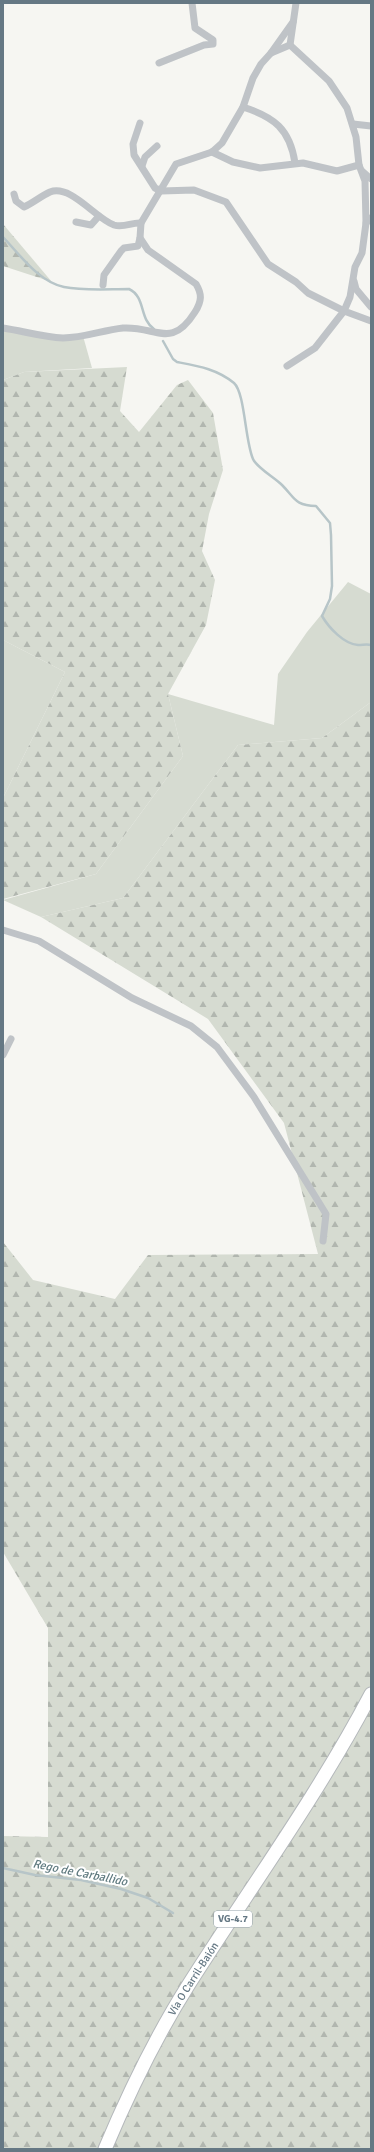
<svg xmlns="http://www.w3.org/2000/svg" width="374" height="2152" viewBox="0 0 374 2152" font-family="Signika,sans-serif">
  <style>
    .green { fill: #d6dbd1 }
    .forest { fill: url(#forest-firs) }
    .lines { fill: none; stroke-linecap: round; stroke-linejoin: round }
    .stream { stroke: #b7c5c8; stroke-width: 2.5 }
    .highway-casing { stroke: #b4b8bb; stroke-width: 15 }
    .street { stroke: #bfc3c7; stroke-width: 7 }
    .highway { stroke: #fff; stroke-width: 13 }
    .labels { text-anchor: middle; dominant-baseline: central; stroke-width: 4; stroke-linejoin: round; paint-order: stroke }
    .shield { fill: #fff; stroke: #93a0a9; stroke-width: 1 }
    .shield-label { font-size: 10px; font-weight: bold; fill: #657884 }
    .street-label { font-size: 11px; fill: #657884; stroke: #fff }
    .water-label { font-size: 12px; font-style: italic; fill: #607b80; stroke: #fff }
  </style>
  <defs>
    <pattern id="forest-firs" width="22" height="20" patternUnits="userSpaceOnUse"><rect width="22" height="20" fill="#d6dbd1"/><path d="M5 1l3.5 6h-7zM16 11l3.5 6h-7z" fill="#b1b6af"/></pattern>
  </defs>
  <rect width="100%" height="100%" fill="#f6f6f2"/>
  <g class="green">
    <polygon points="3,328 45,337 83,336 92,368 24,372 3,380"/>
    <polygon points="348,582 371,594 371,702 322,738 238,745 123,898 41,917 3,900 96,874 183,756 168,694 274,725 278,674 307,632"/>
    <polygon points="3,640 65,672 3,798"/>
  </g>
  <g class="forest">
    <polygon points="3,224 52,282 3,266"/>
    <polygon points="127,367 120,411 139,432 177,385 188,380 213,413 223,470 209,514 202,551 215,580 206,625 168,694 183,756 96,874 3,899 3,798 65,672 3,640 3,380 24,372"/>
    <polygon points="371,702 371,2149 3,2149 3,1836 48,1837 48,1628 3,1552 3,1242 33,1280 115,1299 148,1255 318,1254 284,1123 208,1019 41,917 123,898 238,745 322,738"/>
  </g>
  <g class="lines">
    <g class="stream">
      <path d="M3,237c17,18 36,45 61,50 20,4 44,2 65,2 17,8 10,30 25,40"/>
      <path d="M163,341l10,18 4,3c21,4 40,7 57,21 11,10 11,58 19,76 3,8 22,19 29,26 13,13 13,21 34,21l14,17 1,12 1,51 -2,13 -8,17c7,12 22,28 36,29 5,0 9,-1 13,0"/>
      <polyline points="3,1868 35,1875 81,1880 121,1889 148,1898 173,1913"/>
    </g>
    <defs>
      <g id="highway">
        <path id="s1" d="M105,2149c24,-57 51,-113 84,-165 61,-96 129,-189 182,-290"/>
      </g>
    </defs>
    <use href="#highway" class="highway-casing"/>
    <g class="street">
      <polyline points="290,45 329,81 347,108 356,137 359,165 365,181 366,223 371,218"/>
      <polyline points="290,45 296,3"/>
      <polyline points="271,53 293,22"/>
      <polyline points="159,63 204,45 213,44 213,40 195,28 192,3"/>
      <path d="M243,107c31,10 47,22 52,56"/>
      <polyline points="140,123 133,144 134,155 155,188 161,191 194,190 226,202 268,264 296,282 308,293 344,311 315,348 287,366"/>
      <polyline points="353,124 371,126"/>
      <polyline points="212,152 233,162 260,168 303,163 337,171 359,165"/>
      <polyline points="142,166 145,157 157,146"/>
      <polyline points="362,171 371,179"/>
      <path d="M14,194l2,7 8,6c9,-4 17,-11 26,-15 21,-8 46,27 64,33 10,3 18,-3 27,-2"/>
      <polyline points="76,222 91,225 99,216"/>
      <polyline points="366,223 362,253 355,267 350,297 344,311 371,321"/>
      <polyline points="354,281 356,289 371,307"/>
      <polyline points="103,285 104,275 121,251 124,248 138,246 140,238"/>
      <path d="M3,328c20,3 40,9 60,10 21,0 40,-8 60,-10 34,-2 48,22 72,-16 7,-11 7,-18 1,-28l-48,-34 -8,-12 1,-15 35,-59 36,-12 10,-9 21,-36 10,-29 8,-14 10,-11 19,-8"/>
      <polyline points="3,930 39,941 132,998 191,1026 217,1047 254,1097 326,1214 323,1241"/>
      <polyline points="3,1055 11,1039"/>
    </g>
    <use href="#highway" class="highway"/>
  </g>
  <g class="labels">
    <rect class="shield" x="214" y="1911" width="38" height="16" rx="3"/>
    <g class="shield-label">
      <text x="233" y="1919">VG-4.7</text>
    </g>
    <g class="street-label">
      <text stroke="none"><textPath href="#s1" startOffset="192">Vía O Carril-Baión</textPath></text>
    </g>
    <g class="water-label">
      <text transform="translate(80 1873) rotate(11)">Rego de Carballido</text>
    </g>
  </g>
  <rect width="374" height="2152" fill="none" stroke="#657884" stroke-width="8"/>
</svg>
